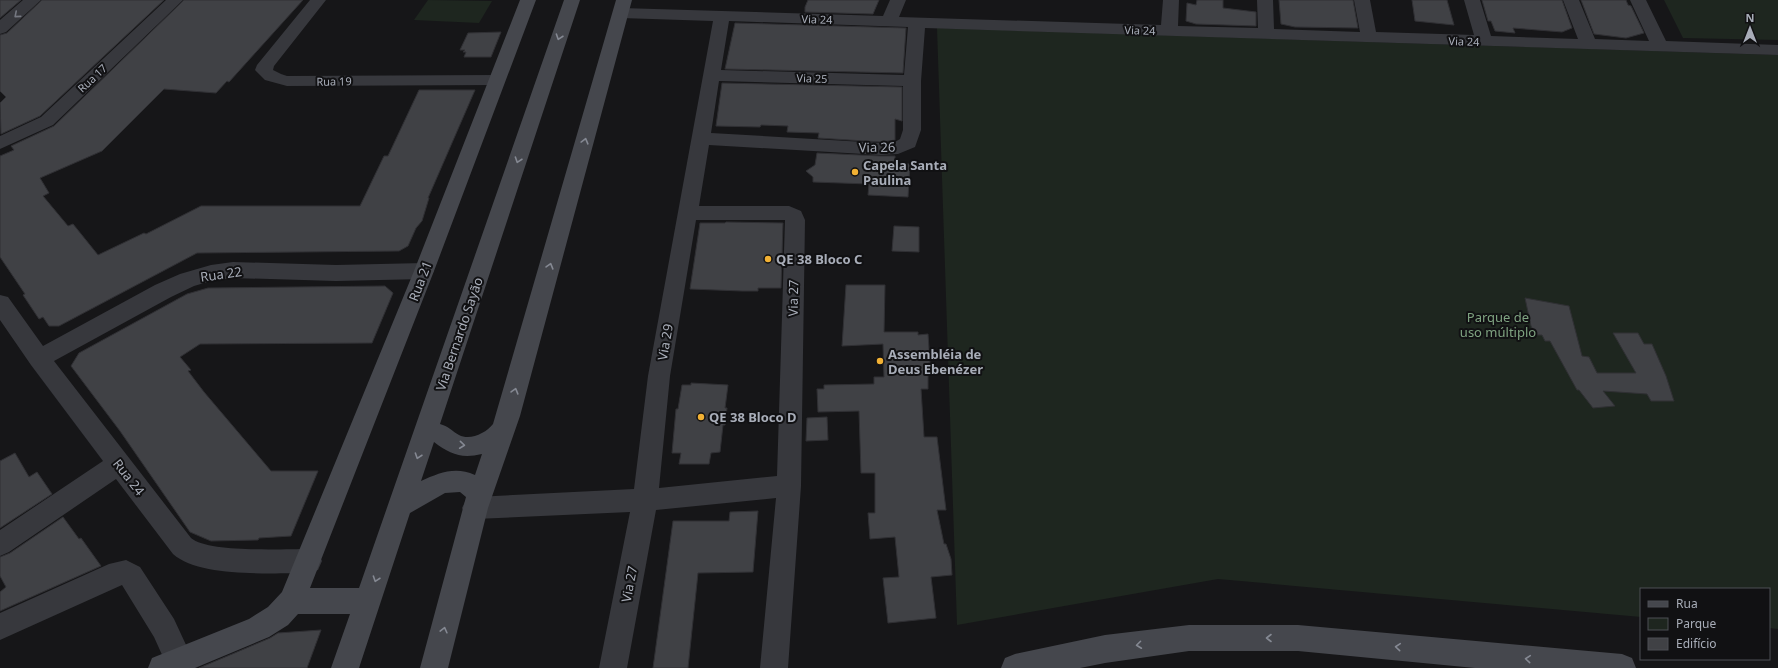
<svg xmlns="http://www.w3.org/2000/svg" width="1778" height="668" viewBox="0 0 1778 668" font-family="'Noto Sans',sans-serif">
  <style>
    .green { fill: #1e261f }
    .building { fill: #404145; stroke: #303034 }
    .lines { fill: none; stroke-linecap: round; stroke-linejoin: round }
    .street { fill: #37383d; fill-rule: evenodd }
    .secondary { fill: #45474d; fill-rule: evenodd }
    .oneway { stroke: #757881 }
    .oneway2 { stroke: #858993 }
    .poi-dot { fill: #f2b134; stroke: #111113; stroke-width: 1.5 }
    .labels { text-anchor: middle; dominant-baseline: central; stroke-width: 4; stroke-linejoin: round; paint-order: stroke }
    .far-street-label { font-size: 11px; fill: #a8adb8; stroke: #111113 }
    .street-label { font-size: 13px; fill: #a8adb8; stroke: #111113 }
    .poi-label { font-size: 13px; font-weight: bold; fill: #a8adb8; stroke: #111113; text-anchor: start }
    .park-label { font-size: 13px; fill: #7fa381; stroke: #111113 }
  </style>
  <rect width="100%" height="100%" fill="#161618"/>
  <g class="green">
    <polygon points="428,0 492,1 479,23 414,20"/>
    <polygon points="1664,0 1778,0 1778,40 1683,38"/>
    <polygon points="937,28 1778,55 1778,629 1769,628 1769,589 1641,589 1641,617 1218,579 957,625"/>
  </g>
  <g class="building">
    <polygon points="0,0 21,0 0,18"/>
    <polygon points="42,0 164,0 40,116 1,134 0,103 6,97 0,91 0,35 7,33"/>
    <polygon points="184,0 303,0 229,82 227,81 216,93 164,89 102,151 40,178 49,193 43,196 68,226 73,224 98,255 144,233 146,234 201,206 360,206 384,156 388,156 419,90 475,90 428,198 429,198 422,221 416,228 408,246 399,251 197,253 59,326 49,326 43,317 39,319 23,295 25,294 0,257 0,156 14,150 11,146 54,126"/>
    <polygon points="808,0 879,0 873,14 805,12 805,7"/>
    <polygon points="1197,0 1223,0 1223,8 1256,12 1256,26 1196,24 1186,21 1187,3 1196,5"/>
    <polygon points="1279,0 1353,0 1358,28 1295,27 1281,24"/>
    <polygon points="1412,0 1447,0 1454,25 1415,21"/>
    <polygon points="1482,0 1562,0 1572,28 1562,32 1513,28 1515,33 1495,31 1491,21 1488,21"/>
    <polygon points="1581,0 1626,0 1628,5 1631,6 1644,33 1626,38 1594,34"/>
    <polygon points="735,23 906,28 903,73 725,69"/>
    <polygon points="501,32 491,57 464,57 466,52 463,52 465,50 460,50 468,33"/>
    <polygon points="722,83 902,87 902,121 895,119 895,140 881,142 818,138 819,133 787,132 788,126 761,125 760,127 716,126"/>
    <polygon points="817,153 881,156 895,156 895,163 910,164 908,197 868,195 869,184 813,182 813,177 806,171 815,165"/>
    <polygon points="726,222 783,223 781,288 758,288 758,291 742,291 690,289 700,223 725,223"/>
    <polygon points="894,226 919,227 919,252 892,251"/>
    <polygon points="846,285 885,285 884,332 918,332 918,335 928,334 930,363 928,363 928,389 921,389 924,437 937,437 946,510 937,510 944,544 946,544 951,559 952,575 931,577 936,618 888,623 883,578 899,577 895,537 870,539 868,513 875,513 875,473 861,473 859,411 818,412 817,389 824,389 824,385 874,384 874,377 884,377 883,344 842,346"/>
    <polygon points="385,286 393,293 372,343 200,344 180,357 191,370 188,371 204,392 271,471 318,471 291,536 259,538 258,540 211,541 190,532 120,431 71,366 79,353 187,294 208,288"/>
    <polygon points="1525,298 1569,306 1582,356 1589,357 1597,373 1636,373 1613,333 1638,333 1644,344 1652,344 1666,376 1674,401 1651,401 1647,394 1603,391 1615,406 1593,408 1579,390 1577,390 1550,341 1545,341 1542,335 1536,335 1531,326"/>
    <polygon points="691,383 728,385 725,408 727,408 725,425 723,425 720,452 711,453 709,464 679,464 681,453 672,453 676,409 678,409 682,385 691,385"/>
    <polygon points="827,417 828,440 806,441 807,418"/>
    <polygon points="15,453 29,477 37,472 52,494 0,528 0,461"/>
    <polygon points="758,511 753,572 698,573 688,668 653,668 673,521 729,521 730,512"/>
    <polygon points="63,517 79,539 81,538 101,566 0,611 0,592 6,587 0,576 0,557 10,553"/>
    <polygon points="321,630 307,668 199,668 270,638 278,633"/>
  </g>
  <g class="lines">
    <g class="street">
      <polygon points="23,0 41,0 6,32 0,34 0,20"/>
      <polygon points="166,0 183,0 53,125 0,149 0,136 41,117"/>
      <polygon points="310,0 326,0 274,66 273,70 281,74 287,76 496,75 502,76 505,80 502,84 496,85 287,86 265,80 255,70 257,65"/>
      <path d="M890,0h16l-7,17 262,8 2,-25h16l-1,26 80,2 -1,-28h16l1,29 86,3 -6,-32h16l6,32 98,3 -10,-35h16l11,36 87,3 -15,-39h16l16,39 54,2 -19,-41h16l20,41 112,4v10l-853,-27 -4,53v49l-6,17 -17,7 -17,1 -172,-10 -10,61h90l12,5 4,9 -4,266 -13,182h-28l16,-170 -120,12 -29,158h-28l31,-156 -155,7 -9,-3 -4,-8 4,-8 9,-3 159,-8 14,-113 65,-355 -92,-3 -6,-2 -2,-3 2,-3 6,-2 262,8zM729,21l179,6 -4,48 -183,-5zM719,81l184,5v44l-3,9 -5,3 -14,1 -170,-10zM696,220h89l-8,256 -118,12 11,-112z"/>
      <path d="M233,262l103,3 88,-2 7,3 3,5 -3,5 -7,3 -88,2 -103,-3 -22,3 -17,5 -23,11 -117,64 137,177c18,15 92,11 118,11l9,3 4,9 -4,9 -9,3c-36,0 -109,5 -136,-19l-57,-75 -107,73 -9,4v-26l103,-69 -72,-96 -31,-45v-25l8,2 35,49 112,-61 25,-11 31,-9z"/>
      <polygon points="126,560 140,567 174,619 193,660 190,668 168,668 154,637 122,585 0,640 0,613 109,564"/>
    </g>
    <g class="secondary">
      <path d="M520,0h16l-102,271 -124,317h49l205,-588h16l-140,424c8,2 12,7 19,11 11,6 27,-2 34,-11l123,-424h16l-112,416 -32,92 -40,160h-28l46,-171 -6,-5 -15,1 -35,20 -51,155h-28l19,-54h-52l-10,11 -19,12 -74,31h-47l4,-10 97,-39 19,-12 14,-15 132,-321zM434,442c16,12 27,17 48,12l-7,21c-20,-9 -36,-2 -54,6z"/>
      <polygon points="1189,625 1298,625 1622,654 1632,658 1636,668 1475,668 1298,651 1189,651 1105,663 1080,668 1001,668 1005,658 1015,654 1105,635"/>
    </g>
  </g>
  <defs><path id="oneway-chevron" d="M-2-3.5L2.5 0L-2 3.5" fill="none" stroke-width="1.6" stroke-linecap="round" stroke-linejoin="round"/></defs>
  <use class="oneway" href="#oneway-chevron" transform="translate(17 15) rotate(139)"/>
  <g class="oneway2">
    <use href="#oneway-chevron" transform="translate(559 37) rotate(109)"/>
    <use href="#oneway-chevron" transform="translate(585 141) rotate(-75)"/>
    <use href="#oneway-chevron" transform="translate(518 160) rotate(109)"/>
    <use href="#oneway-chevron" transform="translate(550 266) rotate(-74)"/>
    <use href="#oneway-chevron" transform="translate(515 391) rotate(-74)"/>
    <use href="#oneway-chevron" transform="translate(462 445) rotate(6)"/>
    <use href="#oneway-chevron" transform="translate(418 456) rotate(109)"/>
    <use href="#oneway-chevron" transform="translate(376 579) rotate(109)"/>
    <use href="#oneway-chevron" transform="translate(444 630) rotate(-76)"/>
    <use href="#oneway-chevron" transform="translate(1269 638) rotate(180)"/>
    <use href="#oneway-chevron" transform="translate(1139 645) rotate(173)"/>
    <use href="#oneway-chevron" transform="translate(1398 647) rotate(-175)"/>
    <use href="#oneway-chevron" transform="translate(1528 659) rotate(-175)"/>
  </g>
  <g class="poi-dot">
    <circle cx="855" cy="172" r="4"/>
    <circle cx="768" cy="259" r="4"/>
    <circle cx="880" cy="361" r="4"/>
    <circle cx="701" cy="417" r="4"/>
  </g>
  <g class="labels">
    <g class="far-street-label">
      <text transform="translate(817 19) rotate(2)">Via 24</text>
      <text transform="translate(1140 30) rotate(2)">Via 24</text>
      <text transform="translate(1464 41) rotate(2)">Via 24</text>
      <text transform="translate(92 78) rotate(-43)">Rua 17</text>
      <text transform="translate(812 78) rotate(2)">Via 25</text>
      <text transform="translate(334 81) rotate(-1)">Rua 19</text>
    </g>
    <g class="street-label">
      <text transform="translate(877 147) rotate(-1)">Via 26</text>
      <text transform="translate(221 274) rotate(-8)">Rua 22</text>
      <text transform="translate(420 281) rotate(-69)">Rua 21</text>
      <text transform="translate(793 298) rotate(-89)">Via 27</text>
      <text transform="translate(459 334) rotate(-71)">Via Bernardo Sayão</text>
      <text transform="translate(665 342) rotate(-80)">Via 29</text>
      <text transform="translate(129 477) rotate(52)">Rua 24</text>
      <text transform="translate(629 584) rotate(-79)">Via 27</text>
    </g>
    <g class="poi-label">
      <text x="863" y="165">Capela Santa<tspan x="863" dy="15">Paulina</tspan></text>
      <text x="776" y="259">QE 38 Bloco C</text>
      <text x="888" y="354">Assembléia de<tspan x="888" dy="15">Deus Ebenézer</tspan></text>
      <text x="709" y="417">QE 38 Bloco D</text>
    </g>
    <g class="park-label">
      <text x="1498" y="317">Parque de<tspan x="1498" dy="15">uso múltiplo</tspan></text>
    </g>
  </g>
  <rect x="1640" y="588" width="130" height="72" fill="#111113" stroke="#4d4f55"/>
  <rect x="1648" y="601" width="20" height="6" fill="#45474d" stroke="#4d4f55"/>
  <text x="1676" y="608" font-size="12" fill="#a8adb8">Rua</text>
  <rect x="1648" y="618" width="20" height="12" fill="#1e261f" stroke="#4d4f55"/>
  <text x="1676" y="628" font-size="12" fill="#a8adb8">Parque</text>
  <rect x="1648" y="638" width="20" height="12" fill="#404145" stroke="#4d4f55"/>
  <text x="1676" y="648" font-size="12" fill="#a8adb8">Edifício</text>
  <g transform="translate(1750 28)" stroke="#111113" stroke-width="3" paint-order="stroke">
  <path d="M0-3L7 15L0 10L-7 15Z" fill="#a8adb8"/>
  <text y="-6" font-size="11" font-weight="bold" text-anchor="middle" fill="#a8adb8">N</text>
  </g>
</svg>
